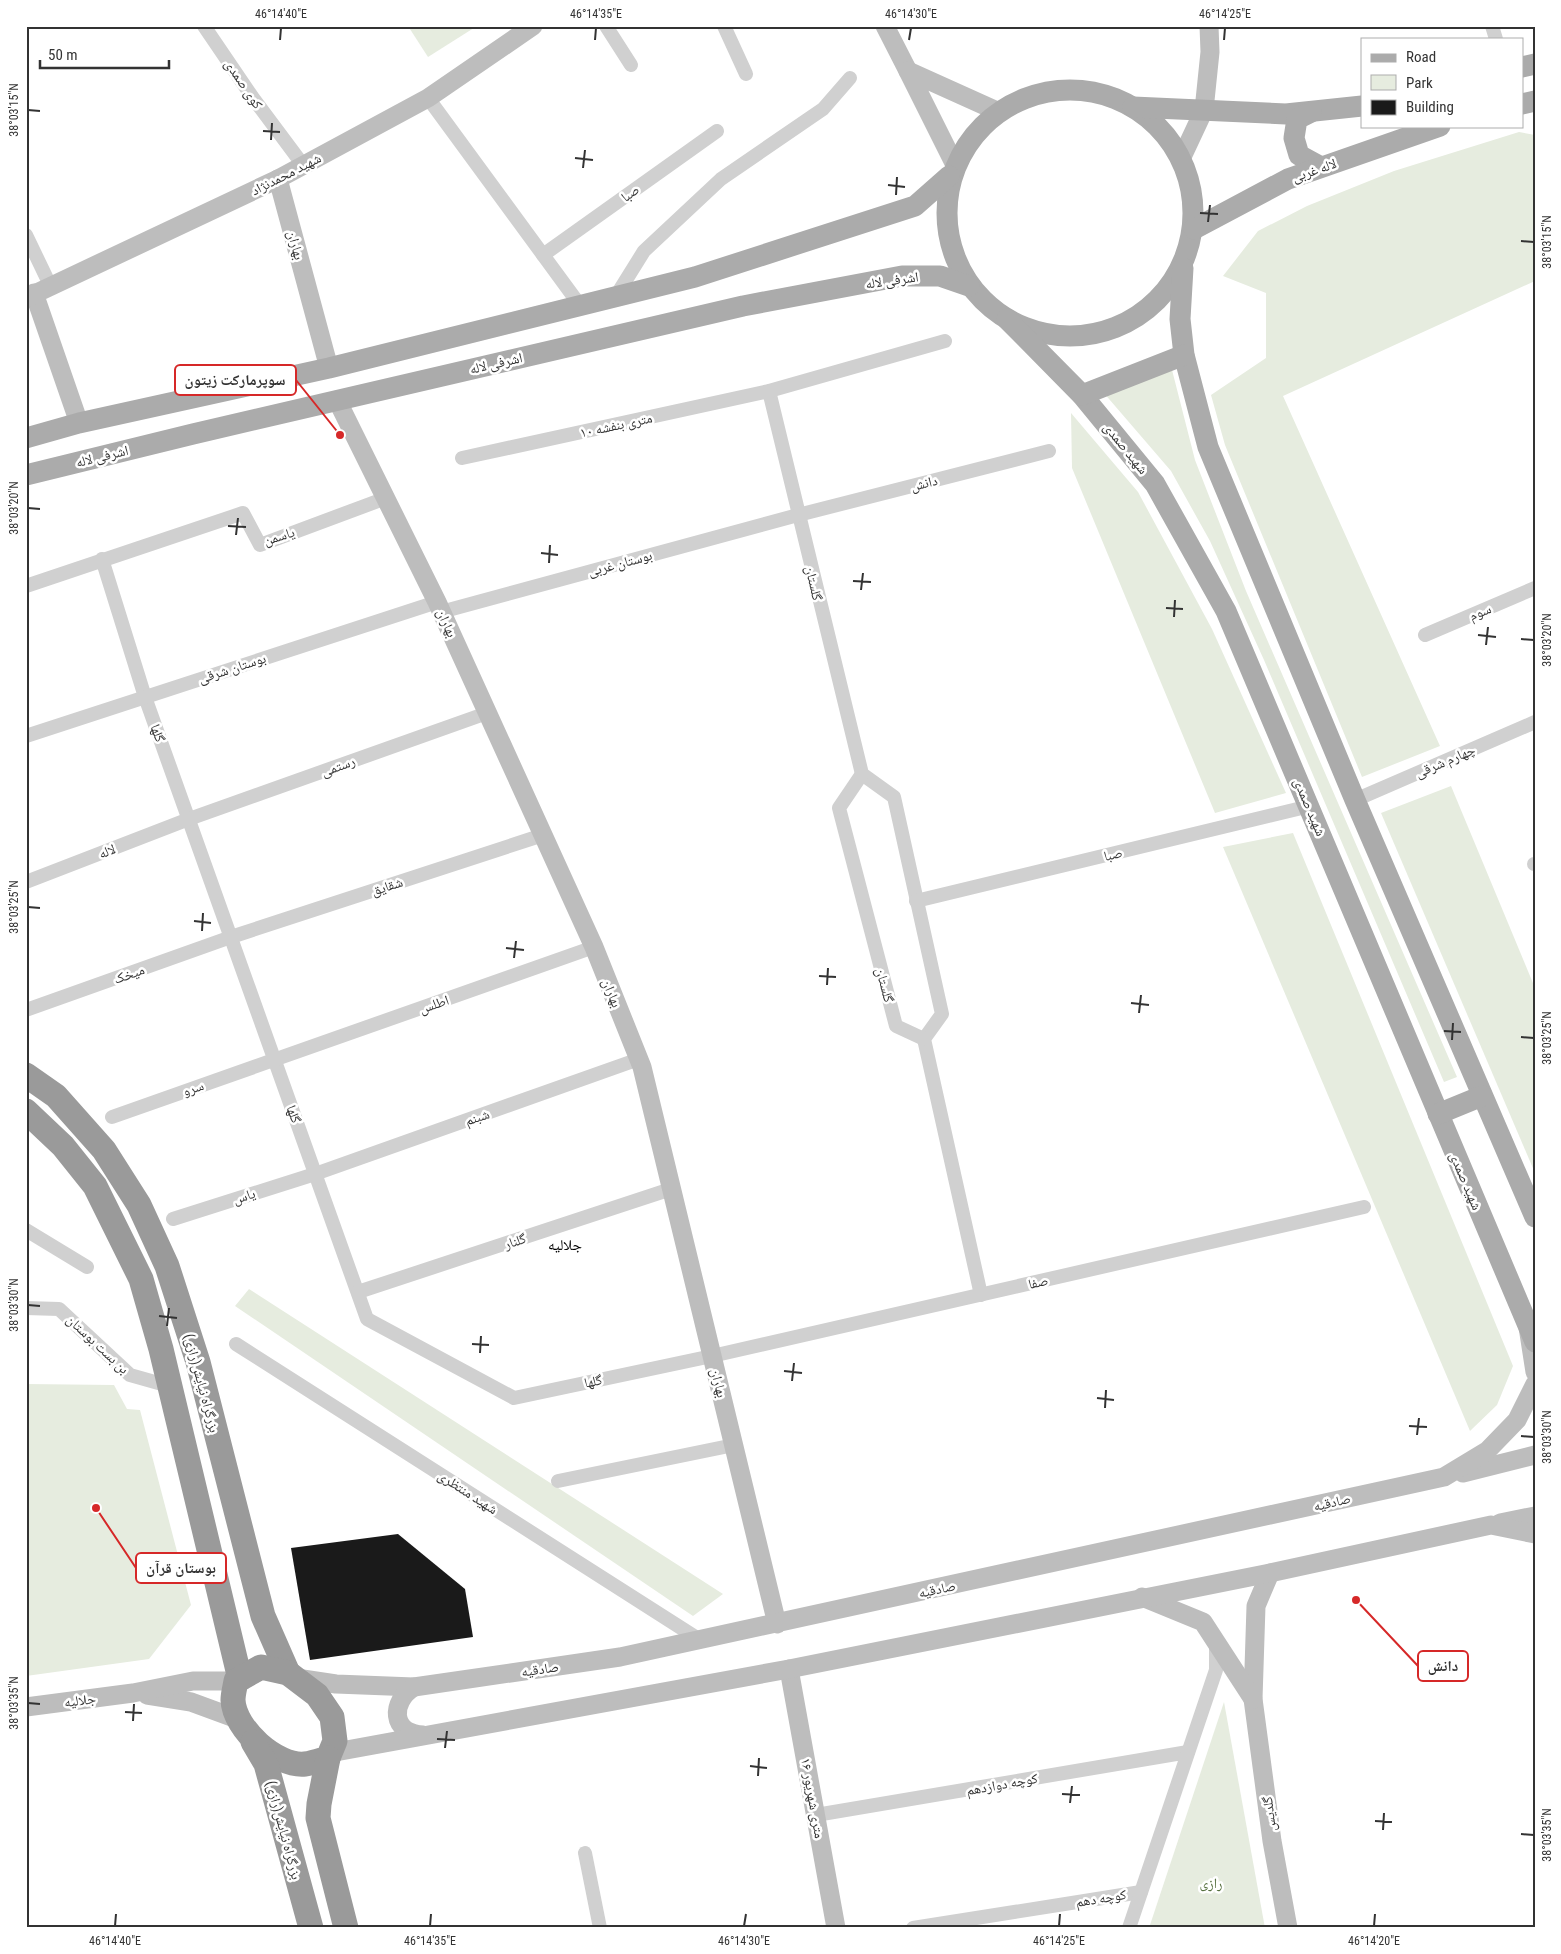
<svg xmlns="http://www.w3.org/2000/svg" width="1561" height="1954" viewBox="0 0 1561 1954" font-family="'Roboto Condensed','Noto Naskh Arabic',sans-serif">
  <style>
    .green { fill: #e6ecdf }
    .building { fill: #1a1a1a }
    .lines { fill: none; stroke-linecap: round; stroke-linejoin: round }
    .street { stroke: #d0d0d0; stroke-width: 14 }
    .secondary { stroke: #bdbdbd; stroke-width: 19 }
    .primary { stroke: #ababab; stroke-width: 21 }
    .highway { stroke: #9a9a9a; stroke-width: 25 }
    .ticks { fill: none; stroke: #333; stroke-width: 2 }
    .labels { text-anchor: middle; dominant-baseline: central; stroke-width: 5; stroke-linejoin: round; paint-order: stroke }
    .street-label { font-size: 14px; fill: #333; stroke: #fff }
    .park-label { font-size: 14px; fill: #56703f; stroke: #fff }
    .neighbourhood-label { font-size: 15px; fill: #000; stroke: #fff }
    .leader { fill: none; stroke: #d62828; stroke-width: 2 }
    .callout-dot { fill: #d62828; stroke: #fff; stroke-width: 2 }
    .callout { fill: #fff; stroke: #d62828; stroke-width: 2 }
    .callout-label { font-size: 15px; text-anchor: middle; font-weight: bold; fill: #333 }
    .neatline { fill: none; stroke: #333; stroke-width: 2 }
    .ticks-label { font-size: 12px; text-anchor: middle; fill: #333 }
  </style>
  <rect width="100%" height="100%" fill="#fff"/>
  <g class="green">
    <polygon points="408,26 477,26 428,57"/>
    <polygon points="1519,132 1535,135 1535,281 1283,396 1440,746 1362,777 1225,445 1211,395 1266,358 1266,293 1223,276 1258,231 1307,206 1394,171"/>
    <polygon points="1171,366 1195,460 1246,591 1457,1077 1444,1082 1264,660 1210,541 1171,471 1103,392"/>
    <polygon points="1071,413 1138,492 1212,629 1286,793 1215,813 1072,468"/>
    <polygon points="1451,786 1535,988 1535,1173 1381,813"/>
    <polygon points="1293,833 1513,1366 1497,1405 1470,1431 1223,847"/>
    <polygon points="249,1289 723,1594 693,1616 235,1306"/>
    <polygon points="26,1384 114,1385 127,1409 140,1410 191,1605 149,1659 26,1676"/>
    <polygon points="1224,1702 1265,1928 1149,1928"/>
  </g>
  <polygon class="building" points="398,1534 465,1589 473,1637 310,1660 291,1548"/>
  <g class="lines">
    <g class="street">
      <polyline points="204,26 253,98 303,165"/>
      <polyline points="606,26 631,65"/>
      <polyline points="724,26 746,74"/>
      <polyline points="1492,26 1496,39"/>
      <polyline points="428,98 579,304"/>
      <polyline points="26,235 50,285"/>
      <polyline points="543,255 717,131"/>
      <polyline points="616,296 644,251 721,179 823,109 850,78"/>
      <polyline points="769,391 862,774 894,797 942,1014 924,1039 981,1295"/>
      <polyline points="462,458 769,391 945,341"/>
      <polyline points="102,559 145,697 367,1319 514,1398 712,1356 1364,1207"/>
      <polyline points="26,586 243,513 260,545 386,498"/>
      <polyline points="441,612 798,515 1049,451"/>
      <polyline points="1425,635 1535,588"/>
      <polyline points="26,736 437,602"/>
      <polyline points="862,774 839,808 896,1026 924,1039"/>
      <polyline points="1355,800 1535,722"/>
      <polyline points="1534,864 1535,864"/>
      <polyline points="26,882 189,819 487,713"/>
      <polyline points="916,901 1310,806"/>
      <polyline points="26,1010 231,937 543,835"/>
      <polyline points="112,1117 594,947"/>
      <polyline points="173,1219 315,1174 639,1059"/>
      <polyline points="26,1230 87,1267"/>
      <polyline points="358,1292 671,1189"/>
      <polyline points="26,1308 59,1309 130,1375 169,1386"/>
      <polyline points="236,1344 700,1640"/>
      <polyline points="558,1481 734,1445"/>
      <polyline points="816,1815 1188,1752"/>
      <polyline points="585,1853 600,1928"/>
      <polyline points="913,1928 1141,1892"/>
      <polyline points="1129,1928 1216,1670 1216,1644"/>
    </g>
    <g class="secondary">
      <polyline points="885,26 908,71"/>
      <polyline points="1182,157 1204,110 1210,52 1209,26"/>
      <polyline points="955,165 908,71 999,112"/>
      <polyline points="278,179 329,368"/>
      <polyline points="34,293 79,423"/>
      <polyline points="26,298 278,179 428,98 533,26"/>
      <polyline points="337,400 437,602 594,947 642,1067 777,1624"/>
      <polyline points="1528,1327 1535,1372"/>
      <polyline points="1463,1473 1535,1455"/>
      <polyline points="1500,1523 1535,1516"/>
      <polyline points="1270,1573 1256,1606 1253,1699 1272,1841 1288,1928"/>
      <polyline points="1142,1597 1203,1622 1253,1699"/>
      <polyline points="789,1669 836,1928"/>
      <polyline points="296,1678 336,1684 414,1687 620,1657 1444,1477 1487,1451 1517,1420 1535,1384"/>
      <path d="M414,1687c-24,15 -23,46 9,48"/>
      <polyline points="147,1695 191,1702 240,1720"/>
      <polyline points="26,1707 133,1693 193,1681 236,1681"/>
      <polyline points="330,1753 789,1669 1270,1573 1491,1525 1535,1534"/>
    </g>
    <g class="primary">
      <polyline points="1522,67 1535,64"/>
      <circle cx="1070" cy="213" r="123"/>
      <polyline points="1522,104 1535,101"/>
      <polyline points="1133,107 1286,114 1362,106"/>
      <polyline points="1311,112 1297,119 1294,138 1299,155 1321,167"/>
      <polyline points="1194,229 1288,179 1440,126"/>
      <polyline points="1183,268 1180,319 1184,355 1208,447 1355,800 1535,1217"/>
      <polyline points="1007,319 1082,395 1155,484 1226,611 1535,1342"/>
      <polyline points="1082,395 1184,355"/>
      <polyline points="26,438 79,423 329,368 695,277 915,206 949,176"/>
      <polyline points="26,475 193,434 743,306 902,276 940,276 969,286"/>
      <polyline points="1438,1114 1482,1096"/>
    </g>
    <g class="highway">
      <polyline points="26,1075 56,1096 104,1150 139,1205 167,1266 198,1362 263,1616 288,1673"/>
      <polyline points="26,1111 63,1146 95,1186 141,1279 161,1349 240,1679"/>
      <path d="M261,1667l27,6 29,22 15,22 3,24 -7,17c-7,2 -15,5 -23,6 -28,3 -71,-35 -72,-64 0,-6 2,-13 3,-19z"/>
      <polyline points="253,1742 266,1764 311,1928"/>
      <polyline points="328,1758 319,1804 318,1818 346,1928"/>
    </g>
  </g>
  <path class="ticks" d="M280,40l1,-12M595,40l1,-12M909,40l2,-12M1224,40l1,-12M28,110l12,1M263,131l17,1M271,140l1,-17M575,158l18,2M583,168l2,-18M888,185l17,2M896,195l1,-18M1200,213l18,1M1208,222l2,-17M1521,241l13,1M28,508l12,1M228,526l18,1M236,535l2,-17M541,553l17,2M549,563l1,-18M853,581l18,1M861,590l2,-17M1166,608l17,1M1174,617l1,-17M1478,635l18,2M1521,639l13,1M1486,645l2,-18M28,907l12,1M194,921l17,2M202,931l1,-18M506,948l18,2M514,958l2,-17M819,976l17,1M827,985l1,-17M1131,1003l18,2M1139,1013l2,-18M1444,1031l17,1M1521,1037l13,1M1452,1040l1,-17M28,1305l12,1M159,1316l18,2M167,1326l2,-18M472,1344l17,1M480,1353l1,-17M784,1371l18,2M792,1381l2,-18M1097,1398l17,2M1105,1408l1,-18M1409,1426l18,1M1417,1435l2,-17M1521,1436l13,1M28,1703l12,1M125,1712l17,1M133,1721l1,-17M437,1739l18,1M445,1748l2,-17M750,1766l17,2M758,1776l1,-18M1062,1794l18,1M1070,1803l2,-17M1375,1821l17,1M1383,1830l1,-17M1521,1834l13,1M115,1926l1,-12M430,1926l1,-12M744,1926l2,-12M1059,1926l1,-12M1374,1926l1,-12"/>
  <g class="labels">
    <g class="street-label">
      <text transform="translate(244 84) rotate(56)">کوی صمدی</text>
      <text transform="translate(1314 170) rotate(-19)">لاله غربی</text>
      <text transform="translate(286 174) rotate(-27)">شهید محمدنژاد</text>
      <text transform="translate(630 193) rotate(-36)">صبا</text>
      <text transform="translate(296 245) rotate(75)">بهاران</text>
      <text transform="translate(892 280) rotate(-8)">اشرفی لاله</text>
      <text transform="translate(496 363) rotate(-13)">اشرفی لاله</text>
      <text transform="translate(616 425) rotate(-12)">۱۰ متری بنفشه</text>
      <text transform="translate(1126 448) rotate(51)">شهید صمدی</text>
      <text transform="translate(102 456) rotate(-14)">اشرفی لاله</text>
      <text transform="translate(924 483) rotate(-14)">دانش</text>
      <text transform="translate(279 536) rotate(-17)">یاسمن</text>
      <text transform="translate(620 563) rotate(-15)">بوستان غربی</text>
      <text transform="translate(814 583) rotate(77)">گلستان</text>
      <text transform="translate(1480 612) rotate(-23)">سوم</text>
      <text transform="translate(447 623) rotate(66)">بهاران</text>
      <text transform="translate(232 668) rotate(-18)">بوستان شرقی</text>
      <text transform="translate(158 733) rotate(70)">گلها</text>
      <text transform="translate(1445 761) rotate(-23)">چهارم شرقی</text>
      <text transform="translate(338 766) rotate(-20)">رستمی</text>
      <text transform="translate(1310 807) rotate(67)">شهید صمدی</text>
      <text transform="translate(107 851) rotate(-21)">لاله</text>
      <text transform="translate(1113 854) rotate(-13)">صبا</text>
      <text transform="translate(387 886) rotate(-18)">شقایق</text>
      <text transform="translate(129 974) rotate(-20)">میخک</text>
      <text transform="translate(885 985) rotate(75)">گلستان</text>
      <text transform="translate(612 993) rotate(68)">بهاران</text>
      <text transform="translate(434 1004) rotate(-19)">اطلس</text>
      <text transform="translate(193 1088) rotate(-19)">سرو</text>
      <text transform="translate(294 1114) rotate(70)">گلها</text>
      <text transform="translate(477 1117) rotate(-19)">شبنم</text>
      <text transform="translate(1466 1181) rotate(67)">شهید صمدی</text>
      <text transform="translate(244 1196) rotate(-18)">یاس</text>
      <text transform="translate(515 1241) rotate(-18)">گلنار</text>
      <text transform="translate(1038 1282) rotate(-13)">صفا</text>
      <text transform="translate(98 1344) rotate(43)">بن بست بوستان</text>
      <text transform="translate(593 1381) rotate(-12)">گلها</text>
      <text transform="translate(202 1383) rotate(75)">بزرگراه نیایش(رازی)</text>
      <text transform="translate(719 1383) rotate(76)">بهاران</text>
      <text transform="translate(468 1492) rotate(33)">شهید منتظری</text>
      <text transform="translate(1332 1502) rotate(-13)">صادقیه</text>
      <text transform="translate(937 1589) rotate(-12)">صادقیه</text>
      <text transform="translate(540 1669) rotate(-8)">صادقیه</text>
      <text transform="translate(80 1700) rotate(-7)">جلالیه</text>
      <text transform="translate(1002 1784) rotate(-10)">کوچه دوازدهم</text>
      <text transform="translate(813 1798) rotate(80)">۱۶ متری شهریور</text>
      <text transform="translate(1269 1814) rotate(-97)">گلدیس</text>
      <text transform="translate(284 1830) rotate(75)">بزرگراه نیایش(رازی)</text>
      <text transform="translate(1101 1898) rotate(-9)">کوچه دهم</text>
    </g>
    <g class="park-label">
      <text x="1211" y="1883">رازی</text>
    </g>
    <g class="neighbourhood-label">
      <text x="565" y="1245">جلالیه</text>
    </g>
  </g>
  <path class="leader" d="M340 435L296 380M96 1508L136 1568M1356 1600L1418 1666"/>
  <g class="callout-dot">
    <circle cx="340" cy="435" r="5"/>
    <circle cx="96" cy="1508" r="5"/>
    <circle cx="1356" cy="1600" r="5"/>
  </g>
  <g class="callout">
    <rect x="175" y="365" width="121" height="30" rx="5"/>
    <rect x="136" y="1553" width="90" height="30" rx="5"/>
    <rect x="1418" y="1651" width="50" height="30" rx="5"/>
  </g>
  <g class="callout-label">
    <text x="235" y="385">سوپرمارکت زیتون</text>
    <text x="181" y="1573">بوستان قرآن</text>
    <text x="1443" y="1671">دانش</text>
  </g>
  <rect width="1561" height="1954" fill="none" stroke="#ffffff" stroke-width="55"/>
  <rect x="1361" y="38" width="162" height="90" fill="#ffffff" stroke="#adadad"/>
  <rect x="1371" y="54" width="25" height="8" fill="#ababab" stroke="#adadad"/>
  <text x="1406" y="62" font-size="15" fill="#333333">Road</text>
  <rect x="1371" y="75" width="25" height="15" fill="#e6ecdf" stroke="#adadad"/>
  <text x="1406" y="88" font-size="15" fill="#333333">Park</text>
  <rect x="1371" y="100" width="25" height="15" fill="#1a1a1a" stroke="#adadad"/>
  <text x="1406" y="112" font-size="15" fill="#333333">Building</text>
  <path d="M40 60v8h129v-8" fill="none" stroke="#333333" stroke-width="2.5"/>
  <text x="48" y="60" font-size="15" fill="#333333" stroke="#ffffff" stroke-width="4" paint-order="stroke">50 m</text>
  <rect x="28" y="28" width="1506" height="1898" class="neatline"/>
  <g class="ticks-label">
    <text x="281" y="18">46°14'40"E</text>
    <text x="596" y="18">46°14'35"E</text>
    <text x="911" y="18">46°14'30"E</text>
    <text x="1225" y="18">46°14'25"E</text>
    <text transform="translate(14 110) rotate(-90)" y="4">38°03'15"N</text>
    <text transform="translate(1547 242) rotate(-90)" y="4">38°03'15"N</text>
    <text transform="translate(14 508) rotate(-90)" y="4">38°03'20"N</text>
    <text transform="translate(1547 640) rotate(-90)" y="4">38°03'20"N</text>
    <text transform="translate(14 907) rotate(-90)" y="4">38°03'25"N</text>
    <text transform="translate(1547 1038) rotate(-90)" y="4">38°03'25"N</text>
    <text transform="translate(14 1305) rotate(-90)" y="4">38°03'30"N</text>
    <text transform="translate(1547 1437) rotate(-90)" y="4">38°03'30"N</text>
    <text transform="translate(14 1703) rotate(-90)" y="4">38°03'35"N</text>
    <text transform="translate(1547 1835) rotate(-90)" y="4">38°03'35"N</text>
    <text x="115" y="1945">46°14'40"E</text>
    <text x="430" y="1945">46°14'35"E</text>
    <text x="744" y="1945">46°14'30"E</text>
    <text x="1059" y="1945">46°14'25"E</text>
    <text x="1374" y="1945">46°14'20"E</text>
  </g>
</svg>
